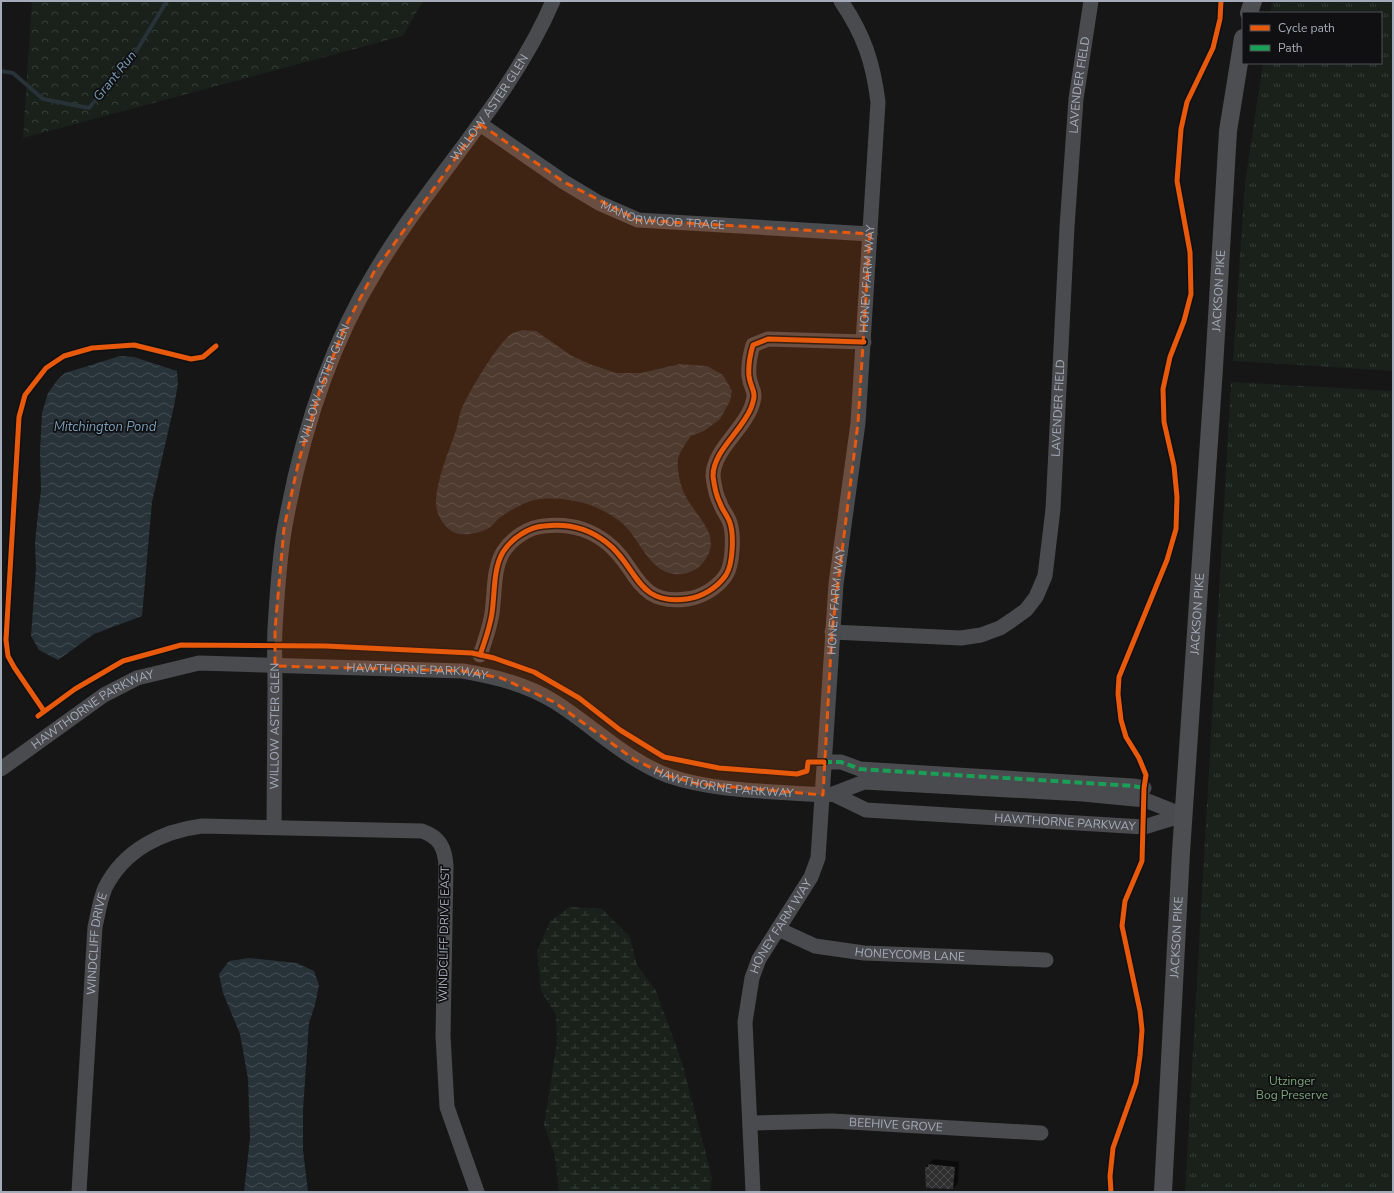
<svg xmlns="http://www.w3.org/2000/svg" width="1394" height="1193" viewBox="0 0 1394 1193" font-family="'Nunito Sans',sans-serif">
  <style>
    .forest { fill: url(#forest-crowns) }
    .wetland { fill: url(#wetland-marsh) }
    .park { fill: url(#park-tufts) }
    .water { fill: url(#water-waves) }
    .shadow { fill: #0007 }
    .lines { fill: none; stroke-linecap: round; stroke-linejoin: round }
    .stream { stroke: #283239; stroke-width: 4 }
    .building { fill: url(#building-cross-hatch) }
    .minor { stroke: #4a4b4f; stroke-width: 15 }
    .major { stroke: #4c4e51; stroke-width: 18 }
    .quiet { stroke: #1a9f57; stroke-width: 4; stroke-dasharray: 8 4; stroke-linecap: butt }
    .cycleway-casing { stroke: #101012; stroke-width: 8 }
    .cycleway { stroke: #e8590c; stroke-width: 5 }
    .marked { fill: #e8590c; fill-opacity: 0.2; stroke: #e8590c; stroke-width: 3; stroke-dasharray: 8 5; stroke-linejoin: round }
    .labels { text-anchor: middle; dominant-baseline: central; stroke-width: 3.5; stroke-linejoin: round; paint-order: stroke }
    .street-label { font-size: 12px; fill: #a5acb9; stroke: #101012 }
    .park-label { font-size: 12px; fill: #7aa67a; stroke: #101012 }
    .water-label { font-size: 13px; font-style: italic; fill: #799eb7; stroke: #101012 }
  </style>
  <defs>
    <pattern id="forest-crowns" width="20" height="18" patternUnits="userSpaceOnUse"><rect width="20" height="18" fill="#19211a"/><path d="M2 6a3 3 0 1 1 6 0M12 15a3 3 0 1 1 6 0" fill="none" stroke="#373f39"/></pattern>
    <pattern id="wetland-marsh" width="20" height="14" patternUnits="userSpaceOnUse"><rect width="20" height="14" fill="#19211a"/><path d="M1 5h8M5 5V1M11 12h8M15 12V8" fill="none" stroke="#373f39"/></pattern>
    <pattern id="park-tufts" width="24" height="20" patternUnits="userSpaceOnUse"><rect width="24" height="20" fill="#19211a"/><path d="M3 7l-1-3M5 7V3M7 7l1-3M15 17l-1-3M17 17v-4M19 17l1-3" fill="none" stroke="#373f39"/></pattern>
    <pattern id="water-waves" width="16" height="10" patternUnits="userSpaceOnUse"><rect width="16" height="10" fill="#283239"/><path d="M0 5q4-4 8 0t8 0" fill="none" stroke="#444d54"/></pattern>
    <pattern id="building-cross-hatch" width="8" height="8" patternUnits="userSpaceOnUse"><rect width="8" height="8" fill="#2f2f30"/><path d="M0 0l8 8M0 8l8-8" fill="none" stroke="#4a4a4c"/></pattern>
  </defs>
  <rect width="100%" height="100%" fill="#161616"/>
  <polygon class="forest" points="32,1 423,1 403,36 23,138"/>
  <polygon class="wetland" points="570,907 602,909 630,937 637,965 656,991 682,1062 712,1178 710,1192 559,1192 555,1156 544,1125 557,1043 556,1015 541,991 537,952 550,921"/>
  <g class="park">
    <polygon points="1272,1 1393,1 1393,371 1233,361 1245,183 1263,63 1381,63 1381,13 1270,13"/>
    <polygon points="1231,382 1393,391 1393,1192 1185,1192"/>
  </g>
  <g class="water">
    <path d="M523,330l13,1 36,25 18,8 26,9h25l39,-9 27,2 16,9 9,16 -2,10 -10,18 -16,12 -13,5c-5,7 -11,15 -13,23 -1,12 2,26 7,36 12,24 41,42 16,70 -4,5 -13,8 -18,9 -30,4 -40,-28 -56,-46 -8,-9 -22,-17 -34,-22 -15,-6 -43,-10 -59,-6 -13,4 -25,11 -36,19 -3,3 -6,7 -9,9 -9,5 -27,9 -36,4 -9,-5 -17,-18 -17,-28 0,-24 13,-52 20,-74 2,-7 3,-14 5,-20 8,-18 34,-63 49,-75 4,-3 9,-4 13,-5z"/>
    <polygon points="120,356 134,357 177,371 178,384 174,406 152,502 142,616 94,634 58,660 39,650 31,636 36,568 35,543 38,513 41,491 40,451 42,413 48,393 58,379 65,373"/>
    <polygon points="249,958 297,963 314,971 319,985 315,1005 309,1023 303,1110 303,1150 308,1192 244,1192 250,1138 248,1079 240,1034 223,993 219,974 229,961"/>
  </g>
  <polygon class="shadow" points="934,1159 959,1162 958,1183 953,1188 926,1167"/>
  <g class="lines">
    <polyline class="stream" points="1,71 13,73 43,99 89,108 137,50 167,1"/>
  </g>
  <polygon class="building" points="928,1164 955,1167 953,1189 926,1188 925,1167 928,1167"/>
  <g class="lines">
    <g class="minor">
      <path id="s1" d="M480,124l84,58 35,21 39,17 232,14"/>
      <path id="s2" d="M832,632l129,6 20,-3 19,-7 12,-8 14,-10 10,-13 9,-21 8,-67 14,-282 9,-128 15,-98"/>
      <path d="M480,655c5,-14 10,-28 12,-42 3,-20 1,-44 11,-61 9,-14 26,-25 41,-26 23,-3 44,2 62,16 32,24 29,64 81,57 15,-2 30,-11 39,-24 7,-11 8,-40 4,-52 -2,-7 -8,-13 -10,-20 -4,-7 -6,-19 -7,-27 0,-25 29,-45 38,-68 7,-19 0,-16 -2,-32 -1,-11 1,-21 4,-31l15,-6 96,3"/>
      <polyline points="824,762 841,762 860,769 1133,786 1144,788"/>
      <path id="s3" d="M1,769l103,-74 33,-17 62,-15 264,8c33,6 63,13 92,31 38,24 71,58 114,74 47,16 105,15 154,19l10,-1 31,-12 219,12 62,6 38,15"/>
      <path id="s4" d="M833,794l33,16 278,17 39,-12"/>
      <path id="s5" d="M274,827c0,-46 1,-93 1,-140 0,-19 -1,-39 0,-58 2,-33 4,-71 10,-103 16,-89 43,-177 90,-254 55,-93 135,-171 178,-271"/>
      <path id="s6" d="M778,929l37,17 49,7 182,7"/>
      <path id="s7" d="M750,1123l82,-2 209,12"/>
      <path id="s8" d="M79,1192l16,-265c3,-13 5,-27 10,-39 19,-38 57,-57 97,-62l220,5c17,6 23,16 24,35l-3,170 4,71 30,85"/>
      <path id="s9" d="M753,1192l-8,-170 7,-44 7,-19 52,-82 7,-19 18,-274 22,-161 20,-321c-5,-40 -14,-67 -37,-101"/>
    </g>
    <g class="major">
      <polyline points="1249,13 1253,1"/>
      <path id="s10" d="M1163,1192l18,-340 33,-484 14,-237 15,-93"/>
    </g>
    <polyline class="quiet" points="824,762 841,762 860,769 1133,786 1144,788"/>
    <defs>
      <g id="cycleway">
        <path d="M480,655c5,-14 10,-28 12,-42 3,-20 1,-44 11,-61 9,-14 26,-25 41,-26 23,-3 44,2 62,16 32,24 29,64 81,57 15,-2 30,-11 39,-24 7,-11 8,-40 4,-52 -2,-7 -8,-13 -10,-20 -4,-7 -6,-19 -7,-27 0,-25 29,-45 38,-68 7,-19 0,-16 -2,-32 -1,-11 1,-21 4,-31l15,-6 96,3"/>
        <polyline points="44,711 14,667 8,656 6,640 19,417 25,395 46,368 64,356 92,348 134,345 191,359 203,357 216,346"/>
        <polyline points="38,716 75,689 123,661 181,645 326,646 472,653 494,658 534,672 579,698 620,730 664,757 719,768 797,774 807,771 808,762 824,762"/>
        <polyline points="1111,1192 1110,1176 1113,1148 1136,1083 1140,1056 1142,1030 1140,1011 1122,926 1125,901 1142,861 1144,788 1146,775 1139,758 1126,737 1121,720 1118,694 1119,677 1167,560 1176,529 1177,497 1174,466 1164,422 1163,389 1170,357 1184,321 1191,294 1190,252 1177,181 1181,129 1187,102 1213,48 1220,19 1221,1"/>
      </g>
    </defs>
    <use href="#cycleway" class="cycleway-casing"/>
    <use href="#cycleway" class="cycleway"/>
  </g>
  <path class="marked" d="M480,124l84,58 74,38 232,14 -12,189 -26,209 -9,163 -125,-11 -29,-8 -34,-16 -81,-58 -53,-24 -38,-7 -188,-5v-36l9,-102 15,-68 20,-67 24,-62 31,-59z"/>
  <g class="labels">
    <g class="street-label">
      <text stroke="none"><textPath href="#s2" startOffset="733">LAVENDER FIELD</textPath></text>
      <text stroke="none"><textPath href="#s5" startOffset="773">WILLOW ASTER GLEN</textPath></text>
      <text stroke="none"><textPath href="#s1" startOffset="209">MANORWOOD TRACE</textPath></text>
      <text stroke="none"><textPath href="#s9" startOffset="934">HONEY FARM WAY</textPath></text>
      <text stroke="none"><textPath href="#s10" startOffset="903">JACKSON PIKE</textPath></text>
      <text stroke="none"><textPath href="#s5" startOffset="449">WILLOW ASTER GLEN</textPath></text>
      <text stroke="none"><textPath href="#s2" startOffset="409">LAVENDER FIELD</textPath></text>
      <text stroke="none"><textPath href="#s9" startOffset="610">HONEY FARM WAY</textPath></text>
      <text stroke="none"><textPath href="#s10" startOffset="579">JACKSON PIKE</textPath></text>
      <text stroke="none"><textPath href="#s3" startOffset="446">HAWTHORNE PARKWAY</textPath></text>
      <text stroke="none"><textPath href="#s3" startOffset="110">HAWTHORNE PARKWAY</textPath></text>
      <text stroke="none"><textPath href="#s5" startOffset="101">WILLOW ASTER GLEN</textPath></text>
      <text stroke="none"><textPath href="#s3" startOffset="781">HAWTHORNE PARKWAY</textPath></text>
      <text stroke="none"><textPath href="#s4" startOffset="236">HAWTHORNE PARKWAY</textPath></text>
      <text stroke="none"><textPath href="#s9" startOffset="274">HONEY FARM WAY</textPath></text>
      <text transform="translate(444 934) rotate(-89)">WINDCLIFF DRIVE EAST</text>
      <text stroke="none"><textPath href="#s10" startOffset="255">JACKSON PIKE</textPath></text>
      <text stroke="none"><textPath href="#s8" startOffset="249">WINDCLIFF DRIVE</textPath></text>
      <text stroke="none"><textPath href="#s6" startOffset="136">HONEYCOMB LANE</textPath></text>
      <text stroke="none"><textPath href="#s7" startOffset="146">BEEHIVE GROVE</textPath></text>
    </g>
    <g class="park-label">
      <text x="1292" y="1081">Utzinger<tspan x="1292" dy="14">Bog Preserve</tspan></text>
    </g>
    <g class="water-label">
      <text transform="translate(115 76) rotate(-51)">Grant Run</text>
      <text x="105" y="427">Mitchington Pond</text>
    </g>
  </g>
  <rect width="1394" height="1193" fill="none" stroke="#a5acb9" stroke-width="4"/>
  <rect x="1242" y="12" width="140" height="52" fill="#101012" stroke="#4c4e55"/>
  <rect x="1250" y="25" width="20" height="6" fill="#e8590c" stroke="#4c4e55"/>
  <text x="1278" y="32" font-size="12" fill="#a5acb9">Cycle path</text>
  <rect x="1250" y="45" width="20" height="6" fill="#1a9f57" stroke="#4c4e55"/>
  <text x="1278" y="52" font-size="12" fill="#a5acb9">Path</text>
</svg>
